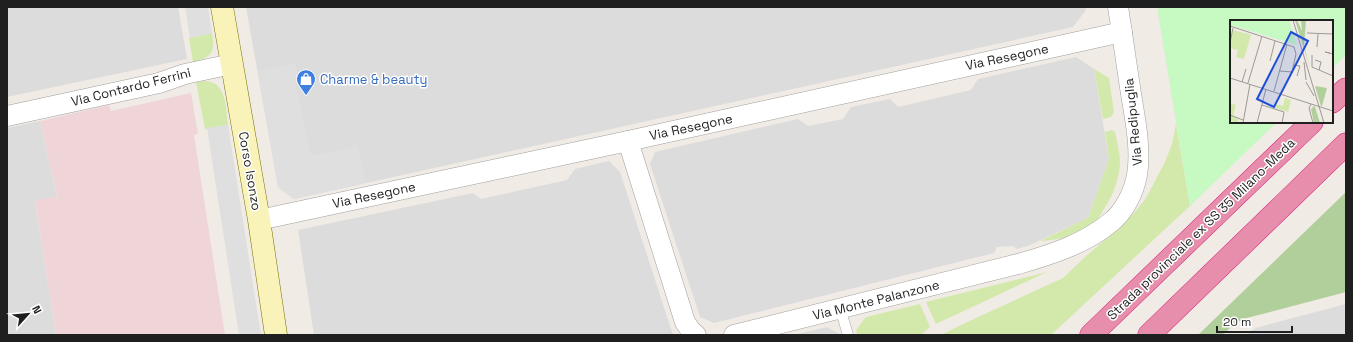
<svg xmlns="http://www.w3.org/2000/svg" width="1353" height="342" viewBox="0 0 1353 342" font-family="'Space Grotesk',sans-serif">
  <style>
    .residential { fill: #dddcdc }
    .commercial { fill: #f0d5d8 }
    .grass { fill: #d3e9ac }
    .forest { fill: #b1cf9a }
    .park { fill: #c7f9c3 }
    .parking { fill: #dfdfdf }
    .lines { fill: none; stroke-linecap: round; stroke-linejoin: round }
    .lane-casing { stroke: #a0a0a0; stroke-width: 11 }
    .street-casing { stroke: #a0a0a0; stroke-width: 21 }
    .secondary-casing { stroke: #767206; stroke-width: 23 }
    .highway-casing { stroke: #da267e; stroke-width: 23 }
    .lane { stroke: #fff; stroke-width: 10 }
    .street { stroke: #fff; stroke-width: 20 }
    .secondary { stroke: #f9f3ba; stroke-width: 22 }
    .highway { stroke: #e68eab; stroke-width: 22 }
    .labels { text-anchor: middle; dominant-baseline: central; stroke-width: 3; stroke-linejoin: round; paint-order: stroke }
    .street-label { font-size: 13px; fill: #1f1f1f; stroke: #fff }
    .shop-label { font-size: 13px; fill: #366cbe; stroke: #fff; text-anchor: start }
    .inset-road { fill: none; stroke: #9c9996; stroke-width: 1 }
    .view { fill: #1d4ed8; fill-opacity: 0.15; stroke: #1d4ed8; stroke-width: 2 }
    .inset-edge { fill: none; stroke: #1f1f1f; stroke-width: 2 }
  </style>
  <rect width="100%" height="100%" fill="#f0ebe5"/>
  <g class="residential">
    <polygon points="7,7 178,7 187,59 7,97"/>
    <polygon points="246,7 1085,7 1086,10 1073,27 294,199 278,187"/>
    <polygon points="1076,57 1094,69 1109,159 1088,218 1030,245 1017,249 1013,246 997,247 994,253 714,323 700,317 650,164 655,152 798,119 808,126 843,119 851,107 890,99 898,107 971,90 978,79"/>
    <polygon points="40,121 57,197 35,202 56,335 7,335 7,128"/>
    <polygon points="609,161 620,172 673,335 314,335 298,230 473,193 481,199 567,180 575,169"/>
    <polygon points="1346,304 1346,335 1246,335 1252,330 1259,327"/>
    <polygon points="827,327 841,335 793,335"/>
  </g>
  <polygon class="commercial" points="191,93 198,134 194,135 225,335 56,335 35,201 57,196 40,121 109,105 111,111"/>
  <g class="grass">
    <path d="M212,33c4,19 -1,25 -19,29l-4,-24z"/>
    <polygon points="1094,69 1109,78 1114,112 1111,117 1103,119"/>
    <path d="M206,81c21,2 20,27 22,44l-23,4 -9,-47z"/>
    <polygon points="1176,124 1190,206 1051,335 941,335 963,324 1063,278 1086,256 1113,233 1135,212 1146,198 1165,162 1172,144"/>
    <path d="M1112,130l3,2c2,10 5,20 5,31 -1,15 -5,28 -13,41 -4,6 -7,13 -12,18 -14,14 -36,18 -55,19l48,-23 21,-59 -4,-27z"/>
    <polygon points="1047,272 936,324 926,302"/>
    <polygon points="920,304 930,327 921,335 857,335 856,330 866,317"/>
  </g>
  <polygon class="forest" points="1346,192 1346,292 1243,319 1236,323 1222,335 1198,335"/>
  <polygon class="park" points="1157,7 1346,7 1346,55 1332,68 1332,21 1231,21 1231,122 1277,122 1190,206"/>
  <g class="parking">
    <polygon points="185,7 208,7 212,33 190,38"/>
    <polygon points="295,63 299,83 296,84 311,156 358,146 366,183 294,199 278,187 258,71"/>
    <polygon points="228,125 261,335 239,335 207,128"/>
  </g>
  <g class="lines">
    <defs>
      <polyline id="lane" points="840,308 848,335"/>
      <g id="street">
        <polyline points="7,116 159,83 185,74 232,64"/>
        <polyline points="628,141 685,322 691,331 696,335"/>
        <polyline points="259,220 628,141 1122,32"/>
        <path d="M734,335l284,-71c32,-9 67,-20 93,-42 13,-10 23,-30 26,-47 4,-24 -1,-51 -5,-75 -5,-31 -9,-62 -14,-93"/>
      </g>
      <polyline id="secondary" points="222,7 259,220 276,335"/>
      <g id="highway">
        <polyline points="1332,102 1346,89"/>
        <polyline points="1091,335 1312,122"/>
        <polyline points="1149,335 1346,144"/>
      </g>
    </defs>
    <use href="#lane" class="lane-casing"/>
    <use href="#street" class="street-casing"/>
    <use href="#secondary" class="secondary-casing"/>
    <use href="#highway" class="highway-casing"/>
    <use href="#lane" class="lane"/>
    <use href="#street" class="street"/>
    <use href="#secondary" class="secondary"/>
    <use href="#highway" class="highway"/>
  </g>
  <defs>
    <symbol id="shop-pin" viewBox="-11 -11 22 30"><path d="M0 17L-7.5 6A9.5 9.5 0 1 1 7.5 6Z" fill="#3f7fe0" stroke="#fff"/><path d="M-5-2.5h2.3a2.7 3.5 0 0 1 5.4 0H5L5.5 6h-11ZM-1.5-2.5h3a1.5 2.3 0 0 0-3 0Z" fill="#fff"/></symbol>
  </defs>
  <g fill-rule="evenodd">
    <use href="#shop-pin" x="295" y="68" width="22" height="30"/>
  </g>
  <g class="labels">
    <g class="street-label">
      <text transform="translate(1007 57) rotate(-12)">Via Resegone</text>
      <text transform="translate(131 87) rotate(-14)">Via Contardo Ferrini</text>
      <text transform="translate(1133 122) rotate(-96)">Via Redipuglia</text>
      <text transform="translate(691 127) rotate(-12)">Via Resegone</text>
      <text transform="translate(250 171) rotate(80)">Corso Isonzo</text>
      <text transform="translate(374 195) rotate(-12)">Via Resegone</text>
      <text transform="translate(1201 229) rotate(-44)">Strada provinciale ex SS 35 Milano-Meda</text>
      <text transform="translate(876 300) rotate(-14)">Via Monte Palanzone</text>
    </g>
    <g class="shop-label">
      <text x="320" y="79">Charme &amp; beauty</text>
    </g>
  </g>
  <g transform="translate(1230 20)">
    <rect width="103" height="103" fill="#f0ebe5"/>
    <path d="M3,10l18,5 -7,24 -8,-2 2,-7 -8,-2zM55,78l6,2 -3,12 -13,-4 1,-4 7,2zM0,83l6,2 -3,11 5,2 -1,5 -7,-3z" fill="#d3e9ac"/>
    <path d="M65,0h2l5,11 -1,-11h5l-2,26 6,22zM85,66l12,2 -5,18h-1zM84,86l1,1 5,16h-6l-3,-14z" fill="#b1cf9a"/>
    <path d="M0,0h59l8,25 -67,-20z" fill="#c7f9c3"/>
    <path class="inset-road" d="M63,0l31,103M0,6l64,21 2,7 -4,18 -12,-1M77,13l26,1M0,23l3,-15M87,27l1,-13M100,33l-5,-1 8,2M82,35v12l21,9M85,40l6,2 -2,8M40,41l5,-20M74,42l2,18M63,45l7,1 -3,10M0,58l103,33M12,62l4,-13M76,62l8,14M18,63l14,-47M44,71l13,-47M81,84l-2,4 4,15M32,85l22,7 -2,11M0,95l13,5M13,103l7,-39M27,103l9,-34"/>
    <path class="view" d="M61,12l17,9 -34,66 -17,-8z"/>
    <rect width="103" height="103" class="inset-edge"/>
  </g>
  <rect width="1353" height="342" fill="none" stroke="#1f1f1f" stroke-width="16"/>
  <g transform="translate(28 314) rotate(63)" stroke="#ffffff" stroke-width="3" paint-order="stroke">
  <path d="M0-3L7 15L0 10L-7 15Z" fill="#1f1f1f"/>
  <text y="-6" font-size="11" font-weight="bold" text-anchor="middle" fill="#1f1f1f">N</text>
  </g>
  <path d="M1217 326v6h75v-6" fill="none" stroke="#1f1f1f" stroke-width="2"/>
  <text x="1223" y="326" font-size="12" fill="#1f1f1f" stroke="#ffffff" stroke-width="3" paint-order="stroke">20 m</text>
</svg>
